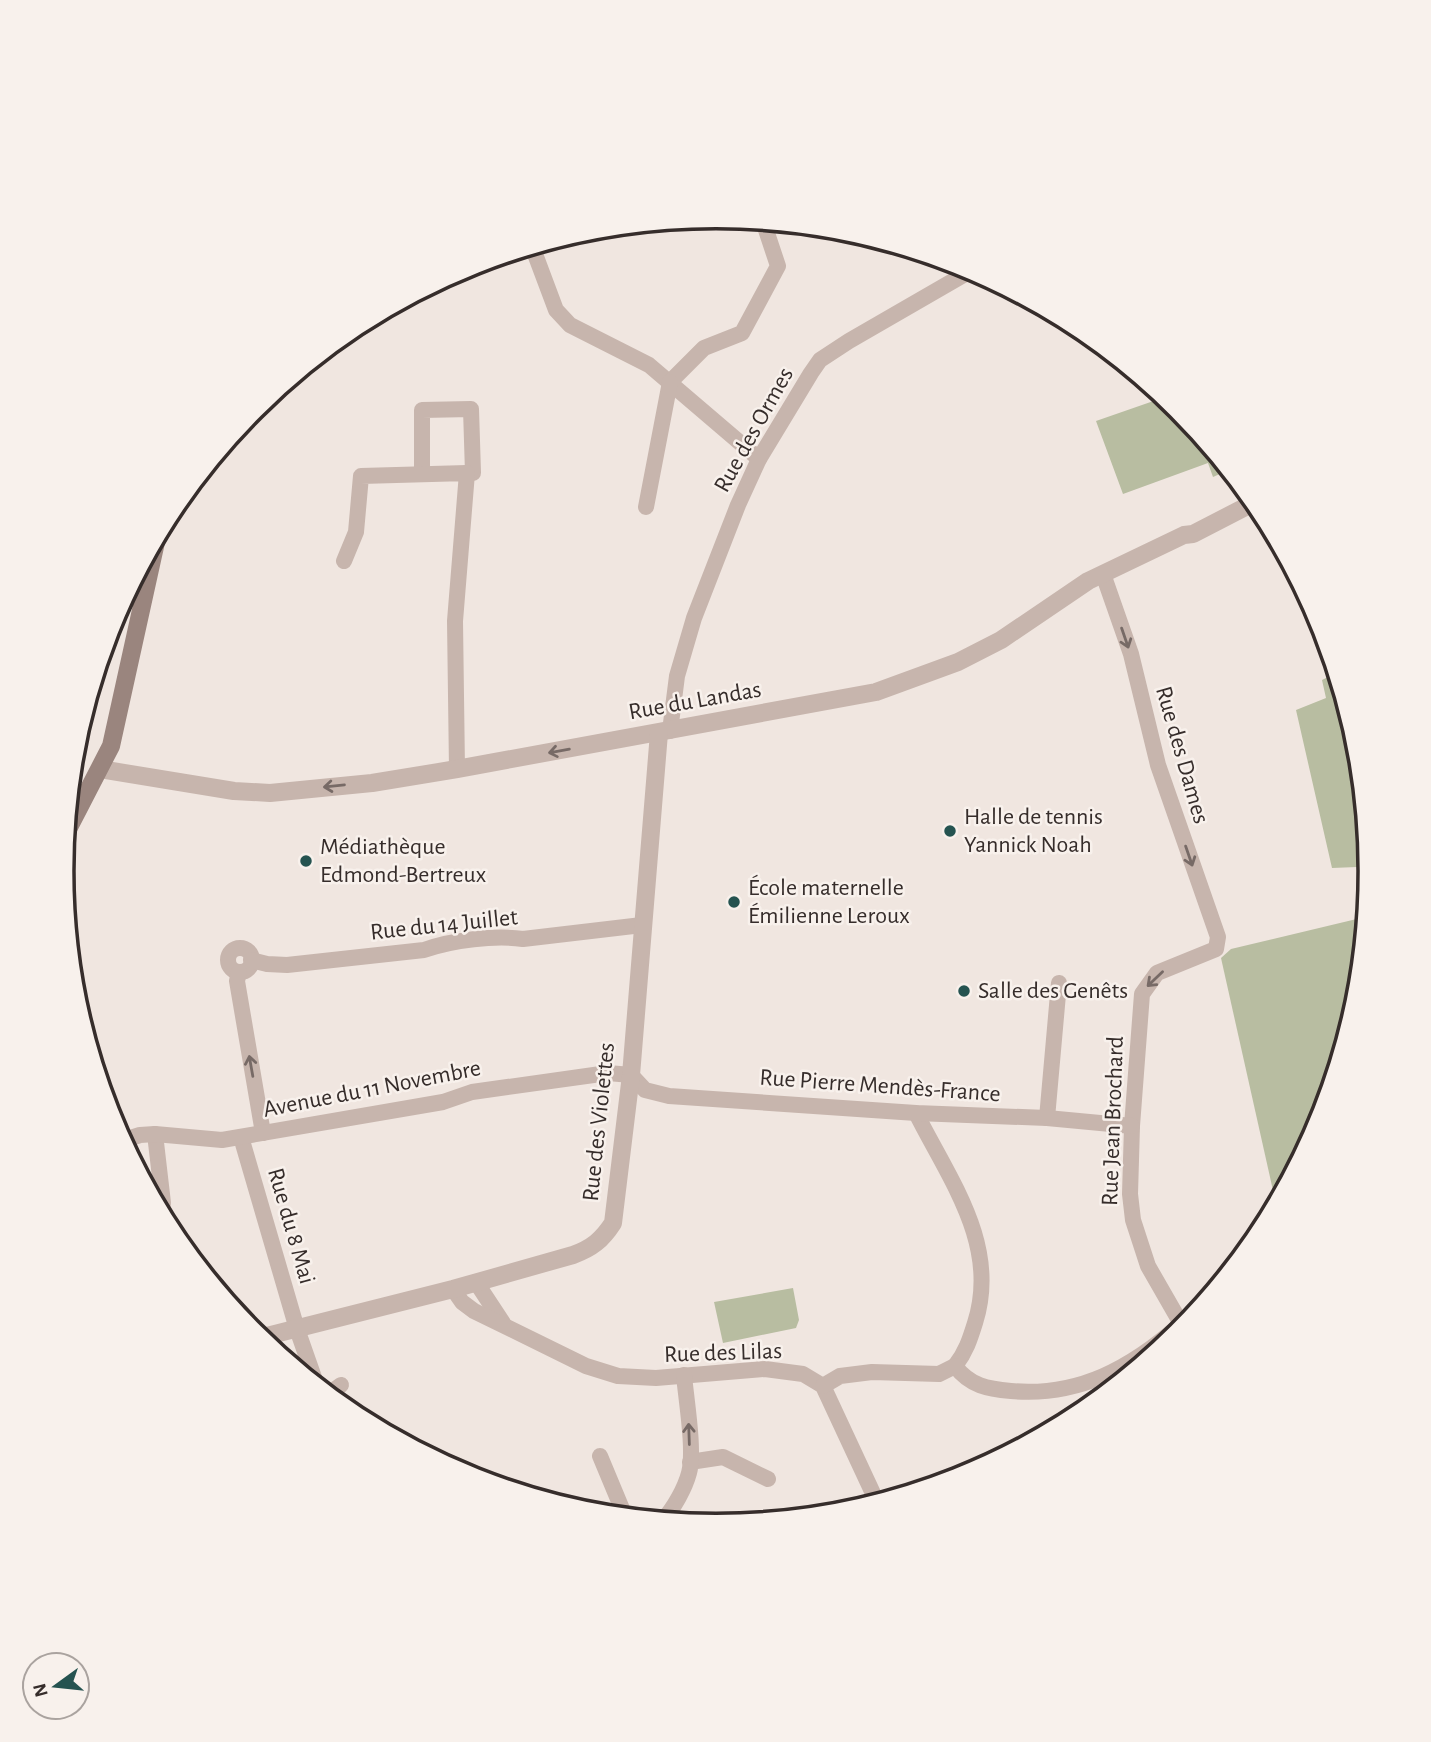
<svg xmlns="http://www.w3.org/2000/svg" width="1431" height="1742" viewBox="0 0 1431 1742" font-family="'Alegreya Sans',sans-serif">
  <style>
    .green { fill: #b8bda1 }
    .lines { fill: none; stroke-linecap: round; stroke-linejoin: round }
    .minor { stroke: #c7b5ad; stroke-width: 16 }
    .tertiary { stroke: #c7b5ad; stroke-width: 18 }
    .secondary { stroke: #9a857e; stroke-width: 18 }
    .oneway { stroke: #776a66 }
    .poi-dot { fill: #255350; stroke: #f8f1ec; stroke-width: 2.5 }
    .labels { text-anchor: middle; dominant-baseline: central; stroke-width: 5; stroke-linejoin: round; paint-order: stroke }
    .street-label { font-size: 24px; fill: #362d2b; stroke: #f8f1ec }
    .poi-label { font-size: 24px; fill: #362d2b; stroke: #f8f1ec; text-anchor: start }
    .rim { fill: none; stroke: #362d2b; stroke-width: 3.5 }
  </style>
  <rect width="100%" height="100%" fill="#f0e6e0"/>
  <g class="green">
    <polygon points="1165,397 1178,409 1229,470 1213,477 1208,463 1123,494 1096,421"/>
    <polygon points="1336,673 1357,744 1370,871 1366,913 1357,867 1332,868 1296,710 1326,698 1322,680"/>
    <polygon points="1365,917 1357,999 1320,1122 1276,1204 1221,958 1231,949"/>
    <polygon points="793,1288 799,1320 796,1328 723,1343 714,1302"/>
  </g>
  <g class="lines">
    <g class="minor">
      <polyline points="532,246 556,310 570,325 649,365 759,459"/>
      <polyline points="670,382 704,348 742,333 778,266 763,221"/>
      <polyline points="422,473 422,410 471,409 473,473 467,473"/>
      <polyline points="646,507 670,382"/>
      <polyline points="344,561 356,532 361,476 467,473 455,621 457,769"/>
      <polyline points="1103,574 1131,654 1158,765 1218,937 1216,949 1157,973 1142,994 1132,1126 1130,1194 1133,1220 1148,1266 1183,1327"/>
      <polyline points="670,731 677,676 694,618 738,505 759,459 811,373 820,360 849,341 972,270"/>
      <circle cx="240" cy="960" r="12"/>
      <path d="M251,960l16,4 20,1 137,-15c28,-10 71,-15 99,-11l119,-14"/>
      <polyline points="239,972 237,981 263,1133"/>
      <path d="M916,1113c33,66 84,132 59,210 -5,16 -9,29 -20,43"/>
      <polyline points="1047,1118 1059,983"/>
      <polyline points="155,1134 163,1203 161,1215"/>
      <polyline points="241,1137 297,1329 317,1386"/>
      <polyline points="121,1141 140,1135 155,1134 222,1140 443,1102 472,1092 608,1073 631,1075 645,1090 669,1096 916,1113 1047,1118 1132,1126"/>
      <polyline points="476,1282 503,1323"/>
      <polyline points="453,1289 462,1302 474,1311 586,1366 618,1376 656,1378 765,1369 803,1374 823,1386 877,1502"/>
      <path d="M823,1386l17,-10 32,-4 67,2 16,-8c15,20 33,23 56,25 68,6 120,-23 170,-67"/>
      <polyline points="327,1395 341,1385"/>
      <polyline points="600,1456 625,1516"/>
      <polyline points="690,1462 723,1457 768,1479"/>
      <path d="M663,1520c11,-12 22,-32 26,-47 6,-22 -3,-74 -5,-98"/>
    </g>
    <g class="tertiary">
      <polyline points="100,769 234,791 270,793 372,783 457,769 876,692 958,662 1001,640 1088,581 1184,535 1193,534 1255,502"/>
      <path d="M259,1338l194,-49 120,-34c19,-7 29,-15 40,-32l18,-148 28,-342"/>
    </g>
    <polyline class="secondary" points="65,835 111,746 158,533"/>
  </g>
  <defs><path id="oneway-shaft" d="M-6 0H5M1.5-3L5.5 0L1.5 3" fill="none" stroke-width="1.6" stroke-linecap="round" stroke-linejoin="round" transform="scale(1.75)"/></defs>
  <g class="oneway">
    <use href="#oneway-shaft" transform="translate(1125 638) rotate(71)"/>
    <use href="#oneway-shaft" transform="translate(559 751) rotate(170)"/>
    <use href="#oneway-shaft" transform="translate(334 786) rotate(174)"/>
    <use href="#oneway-shaft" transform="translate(1189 856) rotate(71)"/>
    <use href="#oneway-shaft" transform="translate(1155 979) rotate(136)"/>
    <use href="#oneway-shaft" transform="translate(251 1066) rotate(-100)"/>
    <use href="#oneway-shaft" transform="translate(689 1434) rotate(-92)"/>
  </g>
  <g class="poi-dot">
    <circle cx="950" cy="831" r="7"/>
    <circle cx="306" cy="861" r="7"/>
    <circle cx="734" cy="902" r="7"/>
    <circle cx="964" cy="991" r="7"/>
  </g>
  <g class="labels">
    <g class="street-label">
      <text transform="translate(754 430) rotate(-61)">Rue des Ormes</text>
      <text transform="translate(695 701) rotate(-10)">Rue du Landas</text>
      <text transform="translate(1182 755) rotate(74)">Rue des Dames</text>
      <text transform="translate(444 925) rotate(-6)">Rue du 14 Juillet</text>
      <text transform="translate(880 1086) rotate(4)">Rue Pierre Mendès-France</text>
      <text transform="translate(372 1089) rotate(-11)">Avenue du 11 Novembre</text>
      <text transform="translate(1113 1121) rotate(-88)">Rue Jean Brochard</text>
      <text transform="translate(599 1122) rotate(-84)">Rue des Violettes</text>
      <text transform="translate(291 1226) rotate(74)">Rue du 8 Mai</text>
      <text transform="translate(723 1353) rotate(-2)">Rue des Lilas</text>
    </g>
    <g class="poi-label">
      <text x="964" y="817">Halle de tennis<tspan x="964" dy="28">Yannick Noah</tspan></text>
      <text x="320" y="847">Médiathèque<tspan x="320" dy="28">Edmond-Bertreux</tspan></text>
      <text x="748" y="888">École maternelle<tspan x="748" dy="28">Émilienne Leroux</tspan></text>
      <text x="978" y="991">Salle des Genêts</text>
    </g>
  </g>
  <path d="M0 0H1431V1742H0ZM74 871a642 642 0 1 1 1284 0a642 642 0 1 1-1284 0Z" fill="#f8f1ec" fill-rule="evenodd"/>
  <path class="rim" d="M74 871a642 642 0 1 1 1284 0a642 642 0 1 1-1284 0Z"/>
  <g transform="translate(56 1686) rotate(255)"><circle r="33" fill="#f8f1ec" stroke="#aaa39f" stroke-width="2"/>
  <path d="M0-5L12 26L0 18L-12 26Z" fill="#255350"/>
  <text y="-10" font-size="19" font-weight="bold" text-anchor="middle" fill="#362d2b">N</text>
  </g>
</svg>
